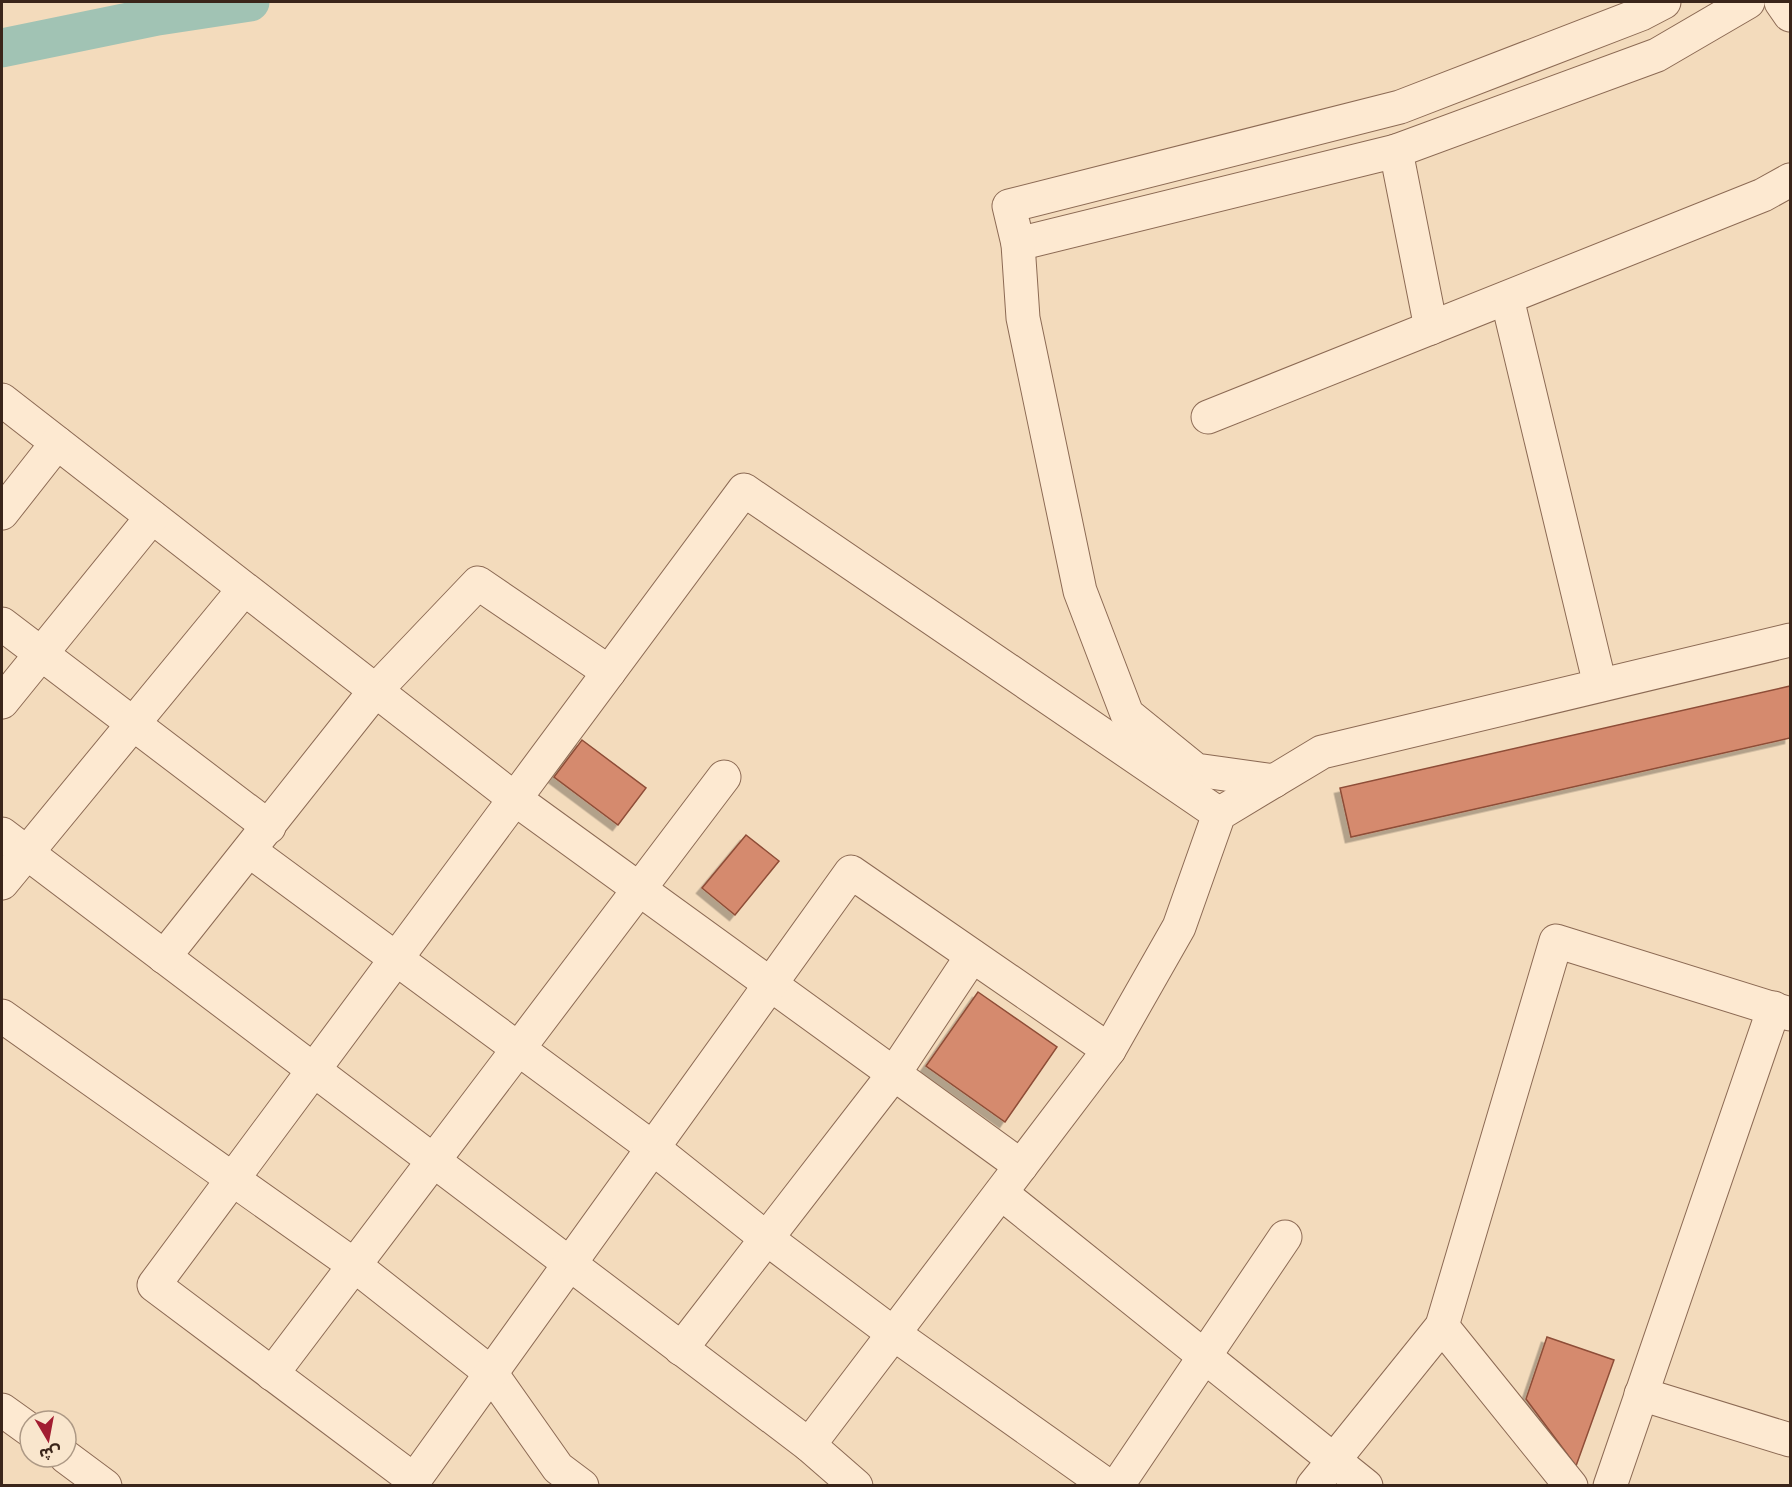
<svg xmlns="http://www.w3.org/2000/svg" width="1792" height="1487" viewBox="0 0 1792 1487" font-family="Literata,'Noto Sans Arabic',serif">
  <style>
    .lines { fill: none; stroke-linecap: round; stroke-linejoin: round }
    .canal { stroke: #a1c3b4; stroke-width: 39 }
    .building { fill: #d58a6e; stroke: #8e4d37; stroke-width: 1.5; filter: url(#shadow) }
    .street-casing { stroke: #8c6a54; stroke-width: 35 }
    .street { stroke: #fde9d1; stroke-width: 33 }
  </style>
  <defs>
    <filter id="shadow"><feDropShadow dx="-5.5" dy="5.5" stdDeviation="0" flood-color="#0004"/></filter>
  </defs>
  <rect width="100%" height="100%" fill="#f3dbbc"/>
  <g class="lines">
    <polyline class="canal" points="2,48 158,16 250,2"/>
  </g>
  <g class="building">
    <polygon points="1790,686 1790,738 1351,837 1340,788"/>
    <polygon points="582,740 646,788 618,825 554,777"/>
    <polygon points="746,835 779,861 735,915 702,888"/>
    <polygon points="978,992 1057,1047 1005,1122 926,1066"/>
    <polygon points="1547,1337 1614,1360 1576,1466 1526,1399"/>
  </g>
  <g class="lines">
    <defs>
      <g id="street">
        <polyline points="1781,2 1790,15"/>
        <polyline points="1396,151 1431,328"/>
        <polyline points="1018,244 1396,151 1657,55 1748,2"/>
        <polyline points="1507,298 1600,685"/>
        <polyline points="2,400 515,799 1021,1166"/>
        <polyline points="1208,417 1763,195 1790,180"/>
        <polyline points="2,513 57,443"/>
        <polyline points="2,624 269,827"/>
        <polyline points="2,702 152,517"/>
        <polyline points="1274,781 1196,770 1127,714 1080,591 1023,318 1018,244 1009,206 1400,107 1641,14 1664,2"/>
        <polyline points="2,834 809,1445 856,1486"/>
        <polyline points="250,851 653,1148 766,1238 894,1334 1108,1486"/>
        <polyline points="2,883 244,589"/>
        <polyline points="164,957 375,691 478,583 609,672"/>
        <polyline points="2,1016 354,1265 491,1373 558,1468 582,1486"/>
        <polyline points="1001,1193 1366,1486"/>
        <polyline points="1442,1326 1571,1486"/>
        <polyline points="681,1349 893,1075 972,956"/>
        <polyline points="272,1374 724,777"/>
        <polyline points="1641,1394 1790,1440"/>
        <polyline points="2,1410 30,1430"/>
        <polyline points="809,1445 1109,1050 1179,927 1219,814 1322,752 1790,640"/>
        <polyline points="66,1457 105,1486"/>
        <polyline points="414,1480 154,1285 744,490 1219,814"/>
        <polyline points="410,1486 851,872 1109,1050"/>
        <polyline points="1117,1486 1285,1237"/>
        <polyline points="1313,1486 1442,1326 1556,941 1790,1014"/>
        <polyline points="1610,1486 1774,1008"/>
      </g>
    </defs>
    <use href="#street" class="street-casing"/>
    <use href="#street" class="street"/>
  </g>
  <rect width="1792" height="1487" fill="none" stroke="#3a251a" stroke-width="6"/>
  <g transform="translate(48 1439) rotate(170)"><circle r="28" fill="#f9e6cd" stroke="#ad9985" stroke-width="1.5"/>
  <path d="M0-4.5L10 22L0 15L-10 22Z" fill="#a21d31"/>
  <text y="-9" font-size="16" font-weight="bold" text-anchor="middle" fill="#3a251a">ش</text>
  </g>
</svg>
